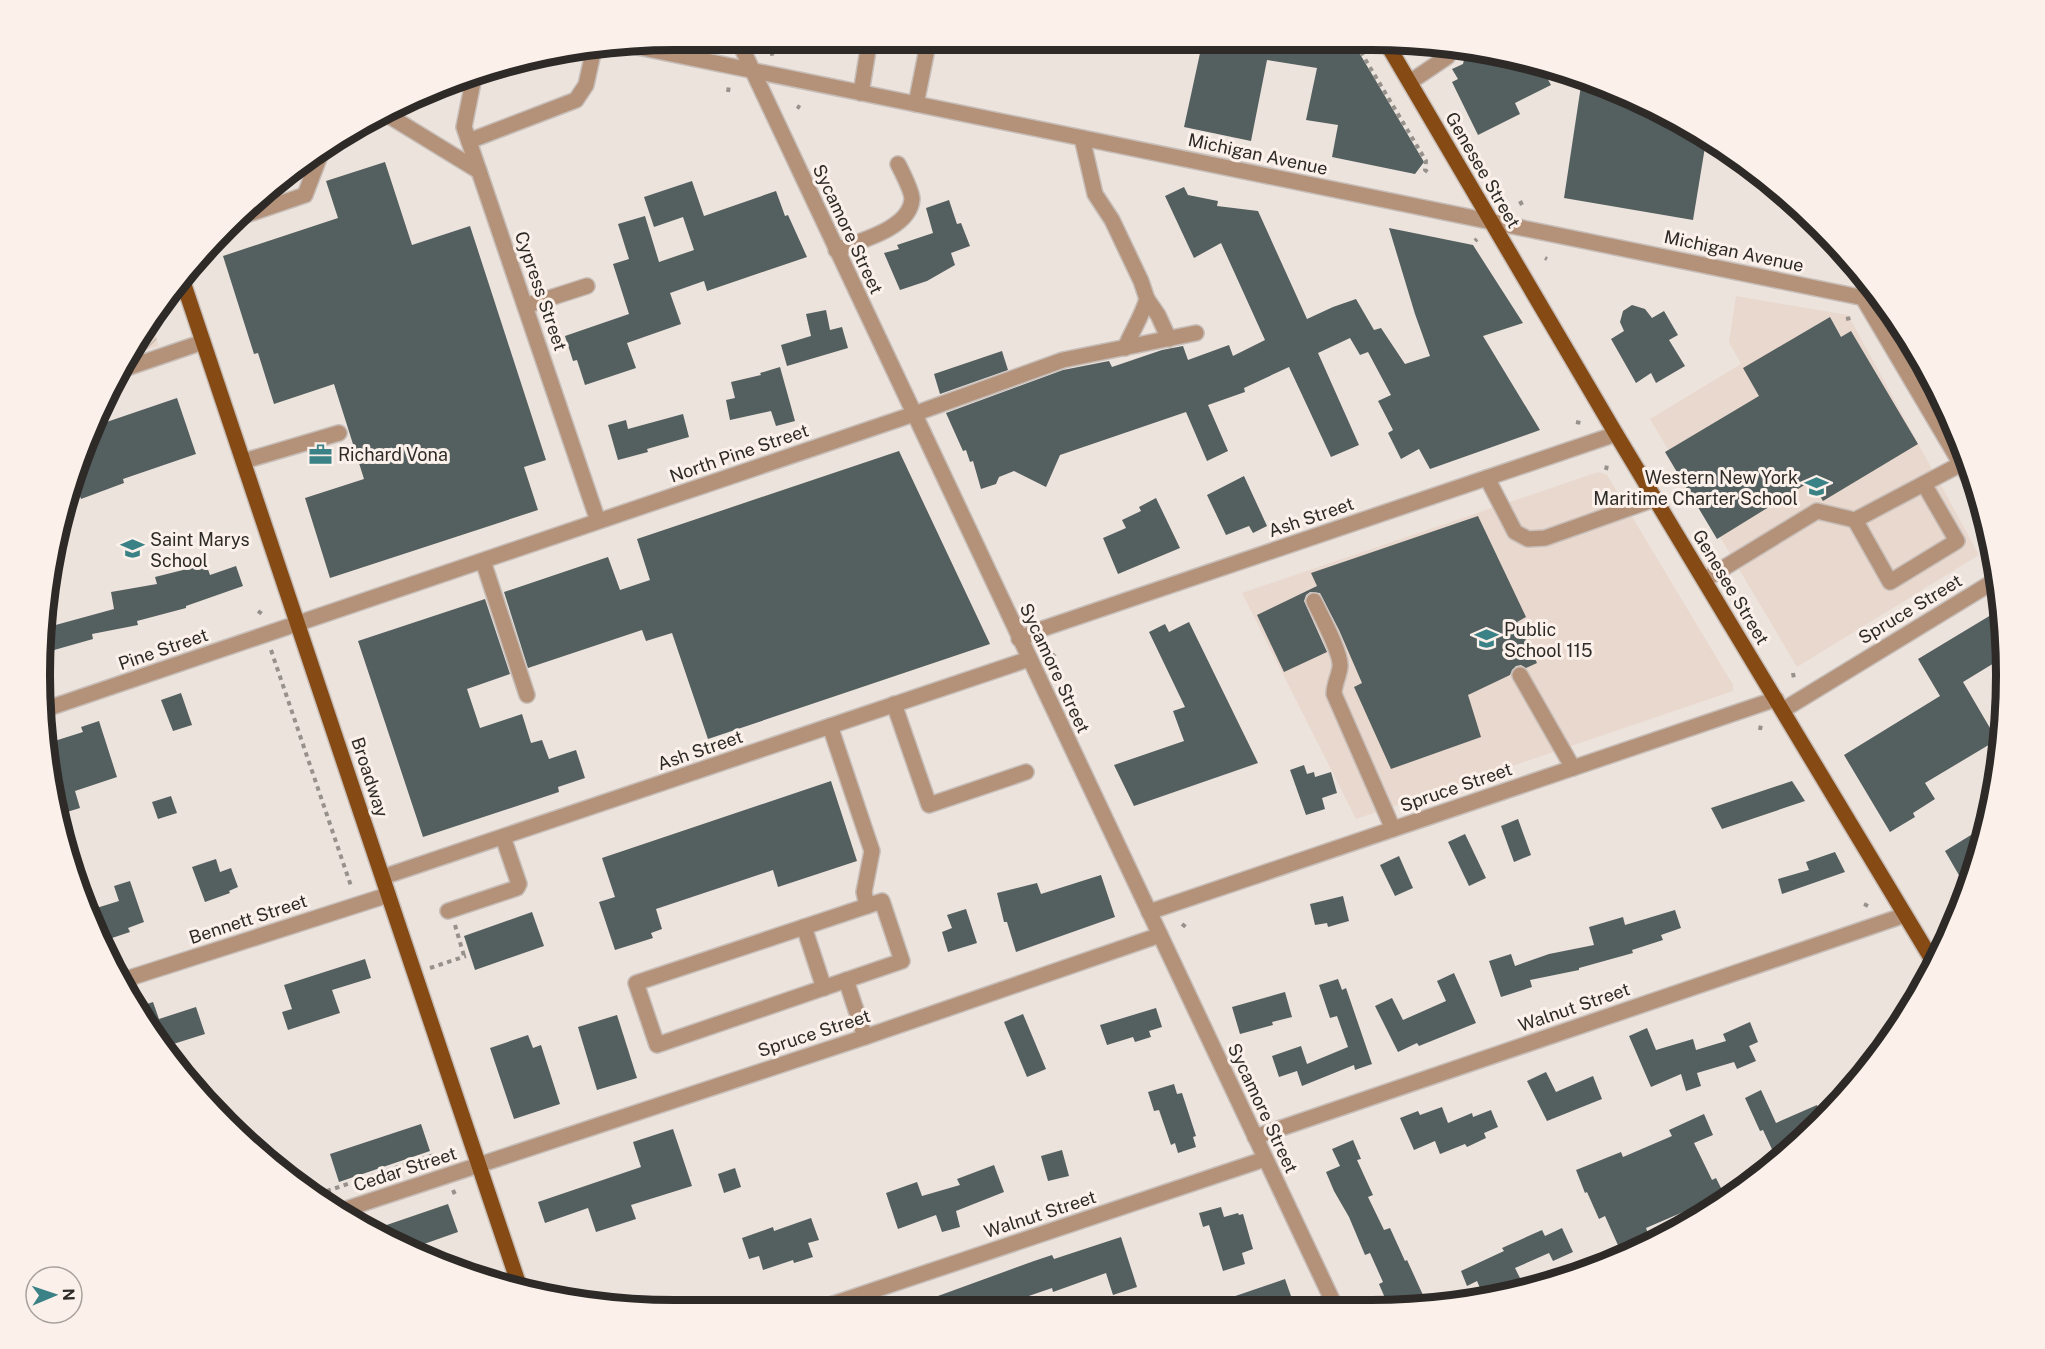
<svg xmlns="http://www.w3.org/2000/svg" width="2045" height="1349" viewBox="0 0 2045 1349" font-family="'Public Sans',sans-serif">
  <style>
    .built { fill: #e9d8cd }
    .industrial { fill: url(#industrial-furrows) }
    .green { fill: #dabfac }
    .building { fill: #545f60 }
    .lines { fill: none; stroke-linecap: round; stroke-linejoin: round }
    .minor-casing { stroke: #c7beb9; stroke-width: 18 }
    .major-casing { stroke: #c7beb9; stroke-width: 18 }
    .path { stroke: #97918c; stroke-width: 4; stroke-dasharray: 4.5 4.5; stroke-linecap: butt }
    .minor { stroke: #b49279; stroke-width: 15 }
    .major { stroke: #864b15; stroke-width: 15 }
    .labels { text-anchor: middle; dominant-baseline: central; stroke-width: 6; stroke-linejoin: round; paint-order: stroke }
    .street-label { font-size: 18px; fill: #2d2a27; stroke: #fbf1ea }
    .poi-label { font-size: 18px; fill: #2d2a27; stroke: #fbf1ea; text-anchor: start }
    .rim { fill: none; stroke: #2d2a27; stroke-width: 8 }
  </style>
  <defs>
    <pattern id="industrial-furrows" width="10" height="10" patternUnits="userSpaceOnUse" patternTransform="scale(1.5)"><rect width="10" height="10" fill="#e9d8cd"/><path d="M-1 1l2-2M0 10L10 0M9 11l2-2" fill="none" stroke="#c8bab0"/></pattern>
  </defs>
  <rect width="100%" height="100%" fill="#ede3dd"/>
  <g class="built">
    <polygon points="1736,296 1848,315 1979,555 1797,667 1650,419 1741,364 1729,342"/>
    <polygon points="1598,472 1607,475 1733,685 1733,691 1356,819 1242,593"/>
  </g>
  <polygon class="industrial" points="151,321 159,346 131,355"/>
  <polygon class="green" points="1902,332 1941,394 1954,430 1926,384"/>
  <g class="building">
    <polygon points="1202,44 1354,44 1424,162 1415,174 1332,157 1338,125 1306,120 1317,68 1267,60 1251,141 1184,127"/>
    <polygon points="1467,47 1535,61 1559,70 1546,76 1551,85 1515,103 1520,114 1478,135 1452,82 1458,79 1452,69 1463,64"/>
    <polygon points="1582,79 1651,104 1706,141 1693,220 1564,198"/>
    <polygon points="385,162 412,245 470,226 546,460 524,467 538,510 330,578 305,498 364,479 334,384 274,404 258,353 254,354 223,256 338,218 326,181"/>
    <polygon points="692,181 704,216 776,191 785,216 788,215 807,257 707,291 704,281 670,293 681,324 627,343 636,368 585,385 577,360 573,361 565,336 629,314 613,264 629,259 618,224 645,216 659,262 694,250 683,217 654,227 644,197"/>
    <polygon points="1184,187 1188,195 1218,201 1217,206 1258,211 1307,319 1333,307 1356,299 1374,330 1381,328 1405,364 1430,356 1415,314 1389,228 1473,245 1523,323 1483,336 1540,430 1430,469 1419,449 1401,459 1388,433 1393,430 1378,401 1391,395 1368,352 1360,355 1350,338 1318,353 1359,445 1331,457 1289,367 1244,388 1245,392 1208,405 1228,451 1207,461 1186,412 1060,455 1046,487 1014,471 999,477 996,484 981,489 973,461 970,462 966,450 963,451 946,413 1063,370 1109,361 1112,367 1162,350 1183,346 1188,360 1229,345 1233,356 1265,340 1221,243 1194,258 1165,196"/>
    <polygon points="949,200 957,224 961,223 970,246 951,253 955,265 927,281 900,290 884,253 899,249 897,245 933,233 926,208"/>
    <polygon points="1632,305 1645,309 1652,318 1664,311 1678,335 1669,340 1685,366 1656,383 1651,373 1636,383 1611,339 1624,331 1620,322 1623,311"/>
    <polygon points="826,310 830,330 842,327 848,348 787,366 781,345 811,336 806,314"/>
    <polygon points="1830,317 1841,337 1851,331 1918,444 1823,501 1811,481 1717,539 1665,452 1759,396 1743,368"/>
    <polygon points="1002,351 1008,370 940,394 934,374"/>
    <polygon points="780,367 795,421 776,426 771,411 730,420 726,400 735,398 731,382 761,375 760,373"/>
    <polygon points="177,398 196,454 123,479 124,483 81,499 72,475 89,428"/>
    <polygon points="683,414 689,437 647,449 648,452 618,460 608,425 626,420 628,429"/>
    <polygon points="899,451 990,644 708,739 672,633 646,641 642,630 528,668 504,592 608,557 620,590 650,580 637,539"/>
    <polygon points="1244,476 1267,526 1253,533 1249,526 1226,535 1207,495"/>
    <polygon points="1156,498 1180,548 1118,574 1103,538 1126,528 1122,520 1141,511 1139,507"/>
    <polygon points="1478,516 1526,617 1517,622 1537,663 1526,668 1521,665 1516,666 1512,670 1510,675 1468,695 1481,737 1391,769 1354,687 1362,683 1339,630 1320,593 1310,592 1306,595 1304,601 1327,652 1284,672 1257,615 1317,586 1311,573"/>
    <polygon points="205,561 210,575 236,566 243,586 186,606 186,608 137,621 138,625 92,634 93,639 40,654 41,629 114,609 111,592 157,584 155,577 187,569 187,567"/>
    <polygon points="485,599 510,674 467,689 480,728 522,714 531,743 542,740 549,759 576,750 585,778 558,787 559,792 423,837 358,641"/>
    <polygon points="2001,609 2005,633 2004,657 1963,682 1997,740 1925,783 1935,799 1913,813 1915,817 1890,832 1844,755 1940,696 1918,659"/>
    <polygon points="1189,622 1258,763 1134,806 1114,765 1184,741 1173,711 1185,707 1149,632 1165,624 1169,632"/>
    <polygon points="181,693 192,725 173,731 161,700"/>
    <polygon points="99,721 117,777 75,791 80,808 57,815 45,744 83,732 81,727"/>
    <polygon points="1304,765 1307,774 1314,772 1315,777 1331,772 1337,793 1322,798 1325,809 1306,815 1290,770"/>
    <polygon points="831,781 857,861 778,887 773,870 656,909 662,929 651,933 653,938 615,950 599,902 615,897 602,858"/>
    <polygon points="1792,781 1805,801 1722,829 1711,808"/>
    <polygon points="171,796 177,813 158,819 152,802"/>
    <polygon points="1518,819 1531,855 1514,862 1501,826"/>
    <polygon points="1984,827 1972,879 1967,889 1945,851"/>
    <polygon points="1465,834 1486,878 1469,886 1448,842"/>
    <polygon points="1835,852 1845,872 1782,894 1778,879 1809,870 1806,862"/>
    <polygon points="1399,856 1413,888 1395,896 1380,865"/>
    <polygon points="216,859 220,872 231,868 238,887 229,891 230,893 205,902 192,867"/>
    <polygon points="1101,875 1115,917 1016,952 1007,922 1004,922 997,893 1037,883 1041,894"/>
    <polygon points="130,881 144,922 128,928 130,932 103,941 90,910 119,901 114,886"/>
    <polygon points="1343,896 1349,921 1328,927 1327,923 1315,925 1310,904"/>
    <polygon points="966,909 977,943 948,952 942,932 952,928 947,915"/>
    <polygon points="1675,910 1681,928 1661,935 1663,940 1632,950 1633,953 1579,968 1579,970 1530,980 1532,987 1501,997 1489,961 1511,954 1515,966 1549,954 1594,945 1589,927 1623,917 1625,925"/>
    <polygon points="532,912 544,946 475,970 464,936"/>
    <polygon points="365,959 371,978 332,990 340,1013 288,1030 282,1012 292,1009 284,985"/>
    <polygon points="1454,973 1476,1023 1419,1046 1417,1043 1398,1052 1375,1006 1392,998 1403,1020 1446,1001 1437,981"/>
    <polygon points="1338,979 1342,990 1346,988 1372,1064 1355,1070 1354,1065 1302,1086 1297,1071 1279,1077 1272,1056 1301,1046 1307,1064 1348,1047 1337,1016 1330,1018 1319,985"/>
    <polygon points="1285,992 1292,1017 1272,1022 1273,1025 1240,1034 1232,1007"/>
    <polygon points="153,1002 159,1019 196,1007 205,1034 167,1046 168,1047 165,1049 135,1008"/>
    <polygon points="1156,1008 1162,1027 1149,1031 1151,1037 1135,1042 1133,1037 1107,1045 1100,1025"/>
    <polygon points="1023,1014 1046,1069 1027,1077 1004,1022"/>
    <polygon points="617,1015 637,1078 597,1090 578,1027"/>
    <polygon points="1750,1022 1758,1042 1749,1046 1756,1061 1737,1069 1734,1062 1697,1073 1701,1086 1686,1091 1681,1074 1651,1087 1629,1036 1647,1028 1656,1050 1693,1039 1696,1050 1726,1041 1723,1034"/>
    <polygon points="528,1035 533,1048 541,1045 560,1104 514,1119 490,1048"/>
    <polygon points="1546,1072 1556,1092 1593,1076 1602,1099 1547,1121 1527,1081"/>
    <polygon points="1174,1084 1177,1094 1182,1093 1196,1136 1193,1137 1196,1147 1178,1153 1175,1143 1171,1145 1159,1110 1154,1111 1148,1092"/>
    <polygon points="1761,1090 1776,1123 1817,1105 1823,1118 1777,1160 1763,1130 1760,1131 1745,1098"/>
    <polygon points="1442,1107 1448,1123 1472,1113 1473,1117 1491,1110 1498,1127 1484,1133 1486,1138 1467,1147 1465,1144 1440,1154 1435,1141 1414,1150 1400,1118 1418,1111 1420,1115"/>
    <polygon points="1704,1114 1713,1135 1694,1143 1712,1180 1716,1178 1726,1198 1707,1210 1704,1203 1646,1228 1650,1239 1621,1252 1605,1216 1599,1219 1587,1192 1585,1193 1576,1170 1621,1152 1623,1157 1672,1136 1669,1130"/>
    <polygon points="421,1124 430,1151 339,1182 330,1154"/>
    <polygon points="673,1129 692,1186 631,1205 636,1219 596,1232 588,1208 545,1223 538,1202 641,1167 633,1142"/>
    <polygon points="1353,1140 1361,1159 1357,1160 1373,1195 1368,1197 1384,1230 1390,1228 1405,1261 1407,1260 1428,1306 1396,1309 1393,1303 1388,1305 1379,1284 1383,1282 1370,1253 1365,1255 1349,1217 1334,1191 1326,1172 1340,1166 1332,1149"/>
    <polygon points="1062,1150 1069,1176 1048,1181 1041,1156"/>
    <polygon points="994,1165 1004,1192 956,1211 960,1227 942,1232 936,1215 898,1229 886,1193 917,1182 922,1196 960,1185 957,1179"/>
    <polygon points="735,1168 741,1187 724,1193 718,1174"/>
    <polygon points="448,1204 458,1232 407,1250 394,1245 372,1230"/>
    <polygon points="1221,1207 1224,1217 1238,1213 1239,1215 1243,1214 1253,1249 1242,1253 1245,1264 1223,1271 1209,1225 1203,1227 1199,1213"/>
    <polygon points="811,1218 819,1240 808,1243 813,1257 794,1263 793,1260 763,1270 759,1256 749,1259 742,1238 773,1227 774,1231"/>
    <polygon points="1562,1228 1573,1252 1553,1261 1549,1253 1515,1268 1521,1280 1486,1296 1484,1297 1477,1281 1467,1286 1461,1271 1504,1251 1502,1248 1542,1230 1545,1236"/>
    <polygon points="1121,1237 1137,1287 1113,1295 1106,1273 1053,1292 1052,1288 1020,1299 1023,1307 916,1306 916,1304 1034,1261 1052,1255 1054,1259"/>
    <polygon points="1285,1279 1291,1296 1258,1308 1209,1308 1209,1305"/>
  </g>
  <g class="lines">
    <defs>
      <g id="minor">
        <polyline points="623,44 1884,302"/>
        <polyline points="740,44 1336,1308"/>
        <polyline points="475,72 464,127 598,521"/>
        <polyline points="1410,82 1447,57 1455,45"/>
        <polyline points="861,93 869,44"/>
        <polyline points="916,104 928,44"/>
        <polyline points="386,114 479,171"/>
        <polyline points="1082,138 1095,194 1112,220 1141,281 1147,299 1158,315 1169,339"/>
        <polyline points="469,141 576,100 586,85 595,44"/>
        <polyline points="231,220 305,195 324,145"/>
        <path d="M836,250c23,-9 74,-21 76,-51 0,-8 -10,-27 -14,-35"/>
        <polyline points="1863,298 1978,493"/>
        <polyline points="525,306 587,286"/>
        <path d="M1125,348c7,-17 17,-32 22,-49"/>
        <polyline points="124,369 203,342"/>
        <polyline points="244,461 339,433"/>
        <polyline points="1487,478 1515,532 1528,539 1545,538 1655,499"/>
        <polyline points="1855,520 1890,582 1957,541 1924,484"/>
        <polyline points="483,561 527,695"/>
        <polyline points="1704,580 1817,511 1855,520 1961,464"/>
        <path d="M1314,601c6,13 28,53 26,66 -1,9 -6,17 -6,27l59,135"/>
        <polyline points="1019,639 1042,629 1616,434"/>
        <polyline points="1520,675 1573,768"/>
        <polyline points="894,704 929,805 1026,772"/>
        <polyline points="1783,710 1996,580"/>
        <polyline points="40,711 914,414 1063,360 1196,333"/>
        <polyline points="830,726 872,851 864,892 867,906"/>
        <polyline points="383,877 1029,659"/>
        <polygon points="882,901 902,961 657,1045 636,983"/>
        <polyline points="448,911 517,888 519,884 503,837"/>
        <polyline points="1149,912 1776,699"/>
        <polyline points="804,927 824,988"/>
        <polyline points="846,980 865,1037"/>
        <polyline points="120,981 388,895"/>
        <polyline points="1255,1137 1905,915"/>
        <polyline points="343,1210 865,1037 1160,935"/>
        <polyline points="827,1306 1265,1159"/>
      </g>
      <g id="major">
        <polyline points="1387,44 1616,434 1934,963"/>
        <polyline points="181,276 521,1291"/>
      </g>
    </defs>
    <use href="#minor" class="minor-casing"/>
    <use href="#major" class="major-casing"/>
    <g class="path">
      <polyline points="1356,44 1426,161 1425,170 1429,173"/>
      <polyline points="764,47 771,50 773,58"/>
      <polyline points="728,92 729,85"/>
      <polyline points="797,106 800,108"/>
      <polyline points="1520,201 1522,205"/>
      <polyline points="1475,241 1477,239"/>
      <polyline points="1545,258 1547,259"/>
      <polyline points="1846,319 1851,318"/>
      <polyline points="1576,422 1581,423"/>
      <polyline points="1606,470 1607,465"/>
      <polyline points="1985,559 1992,561"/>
      <polyline points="258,611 262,614"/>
      <polyline points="271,650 351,886"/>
      <polyline points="1052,654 1055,657"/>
      <polyline points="1793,673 1794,679"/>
      <polyline points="1760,730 1761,724"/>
      <polyline points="1864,904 1868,906"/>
      <polyline points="1182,924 1187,928"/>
      <polyline points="455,925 464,956"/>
      <polyline points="430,968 466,956"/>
      <polyline points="453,1190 456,1197"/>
      <polyline points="318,1194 437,1154 439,1162"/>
    </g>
    <use href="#minor" class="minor"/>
    <use href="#major" class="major"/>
  </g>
  <defs>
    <symbol id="office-bare" viewBox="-9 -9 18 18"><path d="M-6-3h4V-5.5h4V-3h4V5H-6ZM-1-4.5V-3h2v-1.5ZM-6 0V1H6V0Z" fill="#3a8285" stroke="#fbf1ea" stroke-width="2.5" paint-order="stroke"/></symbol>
    <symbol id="school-bare" viewBox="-9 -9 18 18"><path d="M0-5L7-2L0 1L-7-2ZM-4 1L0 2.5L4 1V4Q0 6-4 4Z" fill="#3a8285" stroke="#fbf1ea" stroke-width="2.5" paint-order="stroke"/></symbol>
  </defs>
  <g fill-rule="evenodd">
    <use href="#office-bare" x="304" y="438" width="33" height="33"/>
    <use href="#school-bare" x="1800" y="470" width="33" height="33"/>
    <use href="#school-bare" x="116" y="532" width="33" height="33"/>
    <use href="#school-bare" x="1470" y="622" width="33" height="33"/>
  </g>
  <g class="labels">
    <g class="street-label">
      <text transform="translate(1258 154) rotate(12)">Michigan Avenue</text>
      <text transform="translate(1483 170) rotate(60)">Genesee Street</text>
      <text transform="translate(848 229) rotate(65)">Sycamore Street</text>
      <text transform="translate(1734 251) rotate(12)">Michigan Avenue</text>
      <text transform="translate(541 291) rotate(71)">Cypress Street</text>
      <text transform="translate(739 453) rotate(-19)">North Pine Street</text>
      <text transform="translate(1311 517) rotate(-19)">Ash Street</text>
      <text transform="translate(1731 587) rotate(59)">Genesee Street</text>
      <text transform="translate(1910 609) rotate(-31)">Spruce Street</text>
      <text transform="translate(163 649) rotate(-19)">Pine Street</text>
      <text transform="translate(1055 668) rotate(65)">Sycamore Street</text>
      <text transform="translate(700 750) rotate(-19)">Ash Street</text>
      <text transform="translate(370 777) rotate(72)">Broadway</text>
      <text transform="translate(1456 787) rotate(-19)">Spruce Street</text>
      <text transform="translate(248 919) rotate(-18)">Bennett Street</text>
      <text transform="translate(1574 1007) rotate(-19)">Walnut Street</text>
      <text transform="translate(814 1033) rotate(-18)">Spruce Street</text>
      <text transform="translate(1263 1108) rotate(65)">Sycamore Street</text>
      <text transform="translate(405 1169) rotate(-18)">Cedar Street</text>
      <text transform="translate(1040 1214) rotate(-18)">Walnut Street</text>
    </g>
    <g class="poi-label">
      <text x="338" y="454">Richard Vona</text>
      <text x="1798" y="477" text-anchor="end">Western New York<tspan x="1798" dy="21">Maritime Charter School</tspan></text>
      <text x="150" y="539">Saint Marys<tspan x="150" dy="21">School</tspan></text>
      <text x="1504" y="629">Public<tspan x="1504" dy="21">School 115</tspan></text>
    </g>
  </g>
  <path d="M0 0H2045V1349H0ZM675 50H1371A625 625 0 0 1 1996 675V675A625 625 0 0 1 1371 1300H675A625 625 0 0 1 50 675V675A625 625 0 0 1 675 50Z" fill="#fbf1ea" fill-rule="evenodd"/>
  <path class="rim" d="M675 50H1371A625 625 0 0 1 1996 675V675A625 625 0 0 1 1371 1300H675A625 625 0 0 1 50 675V675A625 625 0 0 1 675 50Z"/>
  <g transform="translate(54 1295) rotate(88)"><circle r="28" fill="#fbf1ea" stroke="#a9a19c" stroke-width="1.5"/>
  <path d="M0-4.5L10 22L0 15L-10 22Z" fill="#3a8285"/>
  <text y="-9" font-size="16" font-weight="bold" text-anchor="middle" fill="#2d2a27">N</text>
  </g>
</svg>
